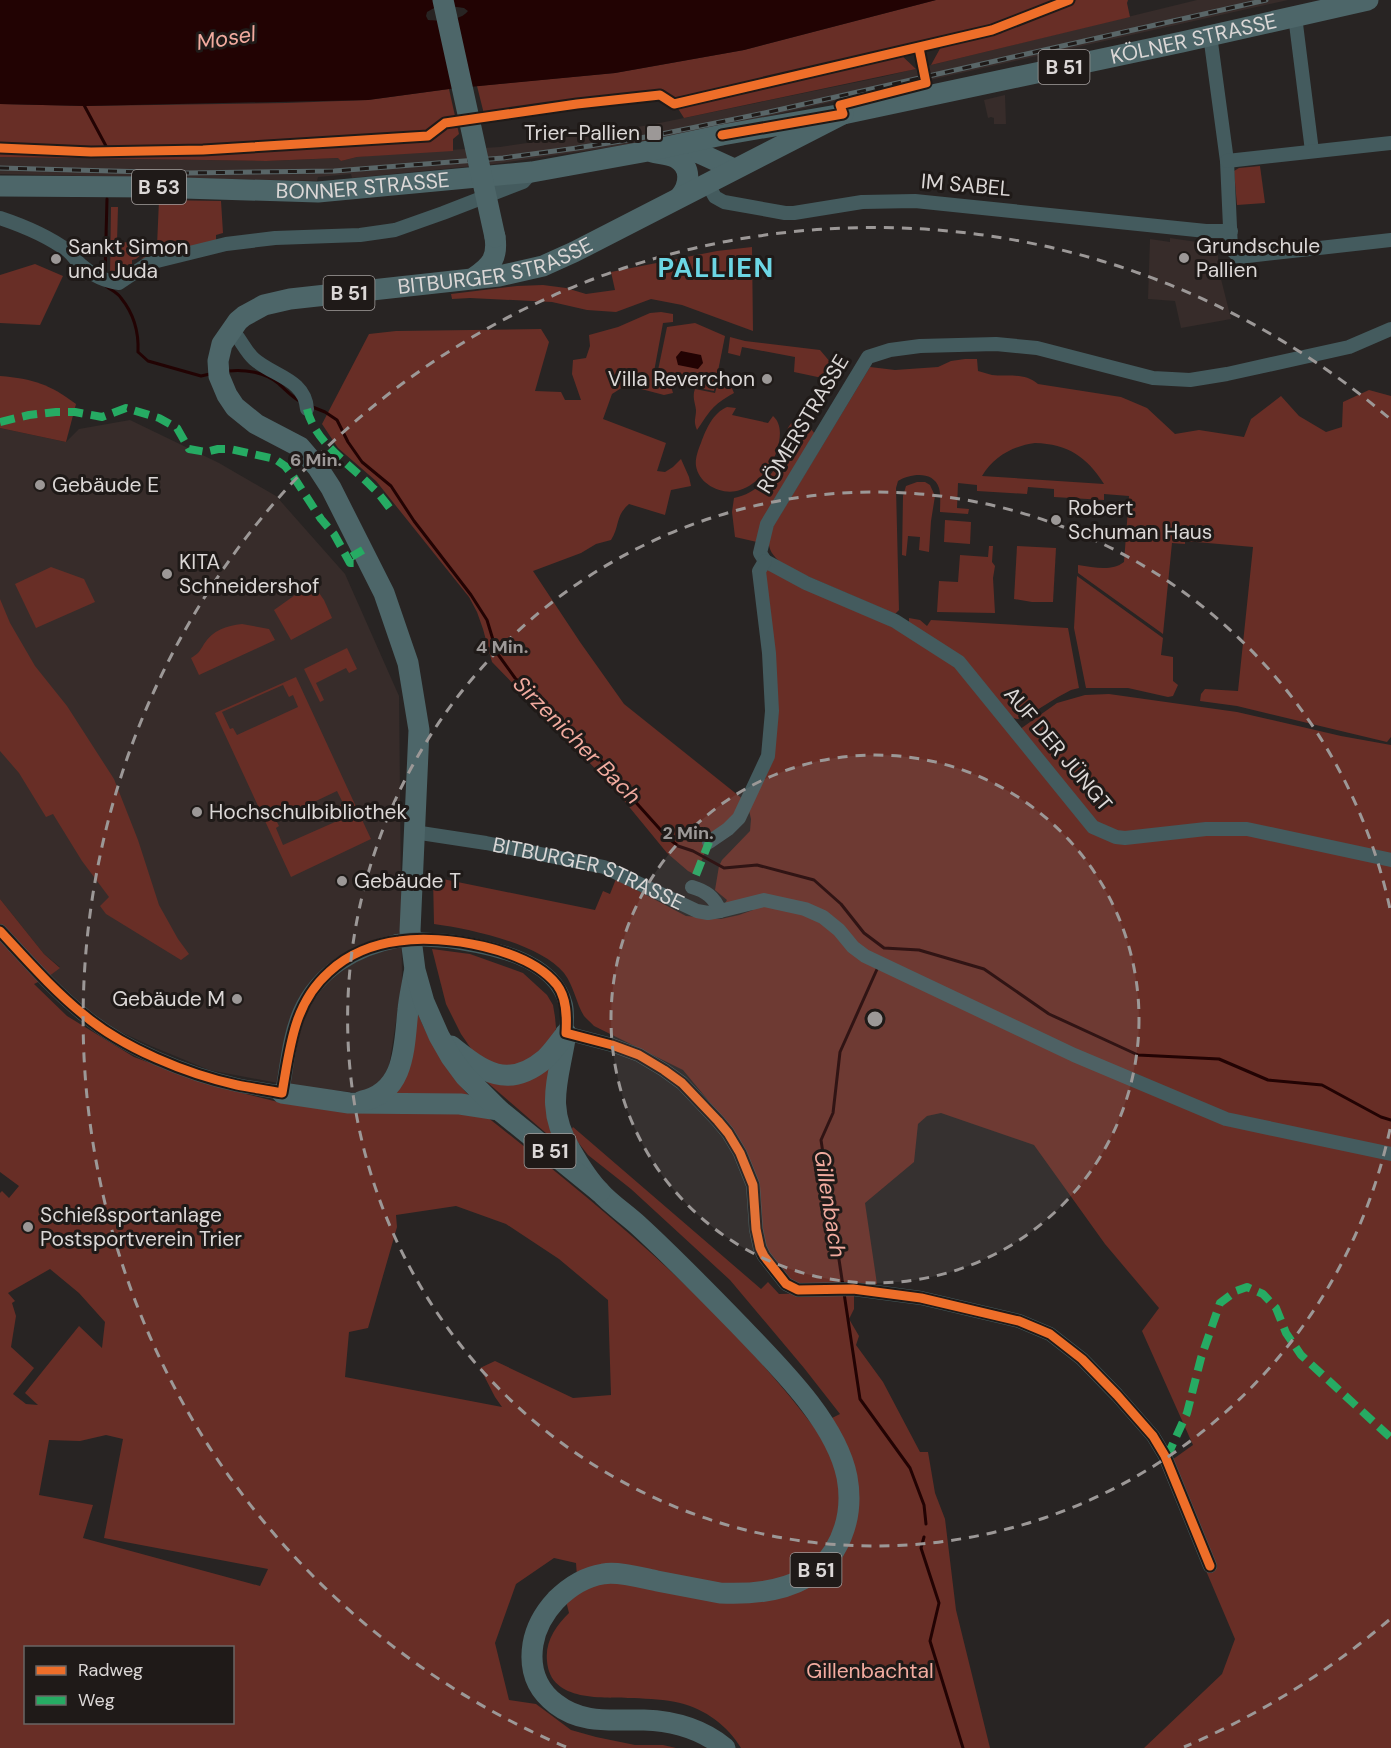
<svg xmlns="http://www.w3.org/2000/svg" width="1391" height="1748" viewBox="0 0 1391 1748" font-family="'DM Sans',sans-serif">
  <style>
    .built { fill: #372c2a }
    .green { fill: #682e26; fill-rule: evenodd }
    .water { fill: #220303; fill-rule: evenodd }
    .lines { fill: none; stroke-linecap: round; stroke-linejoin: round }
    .stream { stroke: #220303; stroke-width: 3 }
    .street { stroke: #445b5e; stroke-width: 14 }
    .primary { stroke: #4d6669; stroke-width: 21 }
    .rail-casing { stroke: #596668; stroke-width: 5 }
    .rail { stroke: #1f1a18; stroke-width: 3; stroke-dasharray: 9; stroke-linecap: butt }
    .street-bridge { stroke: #445b5e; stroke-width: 14 }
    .primary-bridge { stroke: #4d6669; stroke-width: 21 }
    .quiet { stroke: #26ab63; stroke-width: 8; stroke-dasharray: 15 8; stroke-linecap: butt }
    .cycleway-casing { stroke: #1f1a18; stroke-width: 13 }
    .cycleway { stroke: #ee6e29; stroke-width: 9 }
    .ring { fill: none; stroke: #9c9897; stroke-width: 3; stroke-dasharray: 10 8 }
    .poi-dot { fill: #9c9897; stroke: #1f1a18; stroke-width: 2 }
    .labels { text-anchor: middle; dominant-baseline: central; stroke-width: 6; stroke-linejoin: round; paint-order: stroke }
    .shield { fill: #1f1a18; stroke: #a39e9d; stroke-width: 1.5 }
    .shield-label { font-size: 20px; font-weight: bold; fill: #dbd7d6 }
    .street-label { font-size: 21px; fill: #dbd7d6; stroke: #1f1a18 }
    .poi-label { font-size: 21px; fill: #dbd7d6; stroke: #1f1a18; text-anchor: start }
    .park-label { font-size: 21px; fill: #f3aca0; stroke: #1f1a18 }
    .water-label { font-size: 22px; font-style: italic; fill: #f2ab9f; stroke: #1f1a18 }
    .district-label { font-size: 27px; font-weight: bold; letter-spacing: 1.5px; fill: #6cd6e4; stroke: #1f1a18 }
    .centre { fill: #9c9897; stroke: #1f1a18; stroke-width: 3 }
    .ring-label { font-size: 18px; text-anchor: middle; font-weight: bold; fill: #9c9897; stroke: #1f1a18; stroke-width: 6; stroke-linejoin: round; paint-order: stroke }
  </style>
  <rect width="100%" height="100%" fill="#282423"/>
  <g class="built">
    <polygon points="1197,0 1288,0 715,128 653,141 494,164 352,178 351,174 318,177 317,181 0,174 0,157 266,161 339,158 341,161 357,157 397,153 500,147 650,125 882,77"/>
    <polygon points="1005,95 1006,124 994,124 994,118 991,117 988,118 984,100"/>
    <polygon points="1170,238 1217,245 1219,271 1231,319 1181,328 1175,301 1148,299 1150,239 1170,242"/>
    <polygon points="130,420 219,463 276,496 345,574 399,696 402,983 387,1079 362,1093 299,1087 209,1070 151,1046 99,1022 48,977 60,967 44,954 0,899 0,428 66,442 79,429"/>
  </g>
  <g class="green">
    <polygon points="936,0 1061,0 992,26 972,31 897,50 675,99 661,93 579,99 484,114 477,86 615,73 744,50"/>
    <polygon points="1076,0 1128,0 1127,3 1130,17 931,65 942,45 983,34 989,36 1002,33 1004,29"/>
    <polygon points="897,54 900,54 916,69 684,118 677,107 690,102 694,105 698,105 701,101 713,98 867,62 871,64 873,60"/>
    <polygon points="449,89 459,134 453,139 453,151 357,157 341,161 338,158 266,161 0,157 0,104 85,106 286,103 368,100"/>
    <polygon points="1260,166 1265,203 1237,205 1234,171 1239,168"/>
    <polygon points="159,200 221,201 223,233 216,235 216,243 141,259 157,246"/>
    <polygon points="111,207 118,207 117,242 155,243 136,259 132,260 132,264 126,266 126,274 110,278"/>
    <polygon points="752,247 753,331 682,305 651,299 616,312 587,310 552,302 470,298 452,299 451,294 517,286 543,285 566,288 586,294 615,290 611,272 717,251"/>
    <polygon points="35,264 63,276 40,325 0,323 0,275"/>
    <path d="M661,312l12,2v8l-10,1 -10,54 3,7 15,2 2,7 -9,2 -38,-10 -14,9 -9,25 63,24 -9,28 8,1 8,-5 8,-8 8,18 2,9 -20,4 -6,25 -36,-11c-14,12 -9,22 -18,36l-15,4 -15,9 -48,18 47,71 44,62 120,96 -8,17 -27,25 -13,33 -8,-4 -21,-18 -55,-67 -120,-124 -9,-33 -6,-17 -8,-15 -93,-116 -38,-33 -16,-24 47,-90 27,-3 145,-2 8,13 -14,49 26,1 4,8h16l-9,-26 1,-14 13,-2 4,-12 -1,-11 29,-8 32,-14z"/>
    <polygon points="695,323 725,336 714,391 656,380 667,327"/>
    <polygon points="730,337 745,341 820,350 831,363 827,379 794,372 795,357 742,347 740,356 728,353"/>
    <path d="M965,359h12l1,12c5,1 9,3 14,4 15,2 32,-3 46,9l83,13 26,11 28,26 24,-4 45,7 7,-18 30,-23 18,20 27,16 16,-5 1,-25 26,-12 22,6v341l-4,5 -150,-36 -37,-5 1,-7 4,-5 33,2 15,-144 -68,-6v3l-13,-1 -9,91 -85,-61v-8c16,2 33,7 46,-3l5,-66 -25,-2v6l-50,-3v-8l-26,-2 -1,7 -50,-3v-6l-19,-2 -1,25 12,1 -1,5 -28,-2c0,-7 1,-17 -1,-24 -6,-18 -29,-14 -41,-7l-2,7 3,122 -4,4 -109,-47c-14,-12 -21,-18 -15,-37l99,-163 25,3 43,-3 13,-6zM1035,443c33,1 52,14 69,41l-122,-8c12,-20 31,-30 53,-33z"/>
    <path d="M0,376c34,3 49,8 76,28l-10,38 -66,-14z"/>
    <path d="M724,379l7,7 3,7c-23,13 -23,17 -37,37 -4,-10 -1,-11 -1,-20 -1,-8 -4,-13 -1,-21l20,4 3,-11z"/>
    <path d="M727,407l9,1 -4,7 36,8 5,-7c7,6 8,16 6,26 -3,20 -19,41 -39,48 -17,6 -41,-5 -44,-24 -1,-7 2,-16 5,-23 5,-14 12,-30 26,-36z"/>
    <path d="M797,419l7,1 11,14 -58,108 -22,-5 -3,-25 2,-14c22,-4 43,-25 49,-47 4,-13 0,-24 14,-32z"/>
    <polygon points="917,482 925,482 930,485 935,496 931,521 929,552 919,550 920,537 908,536 906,556 902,555 903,496 906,486"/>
    <polygon points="945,520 971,522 970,544 944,542"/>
    <polygon points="989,546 993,546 992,562 995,566 993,578 995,613 937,612 939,581 958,582 960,555 988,557"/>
    <polygon points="1017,546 1056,548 1053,602 1032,602 1014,599"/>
    <path d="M765,561l194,101 57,70 41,-29 28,-8 24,-1 128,18 104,24 50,9v1003h-247l78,-74 13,-35 -73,-172 31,-22 -51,-114 17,-23 -54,-64 -71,-99 -93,-32 -14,3 -9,8 -4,38 -49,41 12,81 -80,2 -11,-10 -19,-25 -36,-123 -48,-58 -89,-44c-3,-3 -7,-7 -10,-10 -8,-13 -10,-30 -20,-43 -24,-29 -93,-44 -130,-49l-1,-47 162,33 8,-19 7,3 6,-15 70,37 35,3 18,-4 14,-5v-6l-33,7 7,-11 -12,-10 4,-24 3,-6 28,-29 1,-12 -3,-13 26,-55z"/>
    <polygon points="51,567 84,579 95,602 36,628 15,584"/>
    <polygon points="1077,576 1163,638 1161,655 1173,657 1173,681 1178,685 1173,696 1168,697 1128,688 1086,688 1074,628"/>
    <polygon points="312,583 324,600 332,618 291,640 274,610"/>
    <polygon points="0,599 10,623 35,666 67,706 114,779 138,840 159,905 178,939 189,954 181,960 106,914 100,906 109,897 82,861 53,814 46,817 19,773 0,751"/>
    <polygon points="909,618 920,620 927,626 931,620 1068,628 1079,688 1071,690 1058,697 1024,718 1017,719 1010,717 909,625"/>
    <path d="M242,624l27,5 6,11 -76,35 -8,-17c7,-4 9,-7 13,-14 9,-14 22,-18 38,-20z"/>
    <polygon points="347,648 357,669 349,673 346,668 316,683 324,700 320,702 304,669"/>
    <path d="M296,677l75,162 -80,38 -76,-164zM283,685l6,12 4,-2 5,12 -61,28 -4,-7 -3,1 -8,-17zM337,791l6,12 -4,3 5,12 -61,27 -7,-17 3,-2 -3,-6z"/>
    <path d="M0,899l44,55 16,14 -12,9 -14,7 33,32 67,41 51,19 53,16 48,12 175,6 26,7c118,93 236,190 327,310l26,-13 -36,-46 -74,-88 -99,-91 -43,-34 -18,-23 3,-5 188,162 7,-7 11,12 75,-2v17l-5,10 10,17 -3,9 27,37 37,70h8l7,41 10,26 11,91 34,138h-249c-13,-22 -36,-39 -61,-45 -15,-4 -31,-4 -46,-5 -30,-1 -84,5 -87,-37 -2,-20 9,-35 22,-48l-4,-16 13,-7 -2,-27 -22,-5 -38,26 -21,59 14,57 27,4 35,26 25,7 39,8h28l13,3h-676v-555l2,-2 7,7 10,-12 -19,-14zM456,1206l50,18 53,35 49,41 3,95 -38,3 -78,-37 -15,7 15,29 7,10 -157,-30 4,-45 19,-4 29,-101 -1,-12zM50,1269l29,24 26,29 -3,26 -23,-22 -54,67 13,12 -12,-1 -13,-10 21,-26 -23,-21 5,-31 -4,-13 3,-2 -7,-8zM106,1435l17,4 -19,99 164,31 -8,17 -177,-48 10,-33 -54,-10 10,-55 31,1zM26,1648h206v74h-206z"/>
    <polygon points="432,949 470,954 523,973 547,995 553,1005 555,1017 556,1028 554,1038 529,1064 502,1068 474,1053 461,1034 446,1004"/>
    <path d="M416,1009c13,34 32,64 56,90l-88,-1z"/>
    <polygon points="556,1056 555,1132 547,1134 481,1077"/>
  </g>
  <g class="water">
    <path d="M0,0h936l-192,50 -129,23 -166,16 -81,11 -283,6 -85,-2zM457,7l7,1 4,3c-7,10 -28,10 -40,9l-2,-4 1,-4 7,-4z"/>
    <polygon points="681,351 701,355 703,363 698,369 678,365 676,357"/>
  </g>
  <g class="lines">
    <g class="stream">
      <polyline points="84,105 106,146"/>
      <polyline points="105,275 107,199"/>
      <path d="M106,286c5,4 12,7 15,12 13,16 18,33 17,54l10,9 53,15 9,-2"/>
      <path d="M228,371c16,-2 38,1 51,13 8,7 13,13 22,18"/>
      <polyline points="310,406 325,412 337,420 348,442 362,462 391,486 414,521 471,595 487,620 497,653 515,678 598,756 613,777 667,837 678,846 693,851 724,868 757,865 814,880 841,904 864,933 884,948 919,950 984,969 1049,1014 1138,1055 1219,1059 1268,1080 1322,1085 1381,1117 1391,1120"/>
      <polyline points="843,1286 821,1140 833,1113 840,1052 878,967"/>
      <polyline points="844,1293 860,1399 910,1468 924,1505 926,1524"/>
      <polyline points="924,1537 921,1548 939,1603 930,1641 963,1748"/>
    </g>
    <g class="street">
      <polyline points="1295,16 1312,151"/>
      <polyline points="1210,35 1227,161 1231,249 1239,257 1391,240"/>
      <polyline points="1227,161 1391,143"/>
      <polyline points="707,183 715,197 724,202 785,213 794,213 862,202 915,201 1206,231 1231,231"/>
      <path d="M0,218c24,8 48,18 68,33 5,4 8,10 13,14 11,10 23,16 38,18l30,-20 77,-19 49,-6 85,-3 35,-5 48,-17 80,-31 9,-10"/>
      <path d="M231,329c10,10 14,22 23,30 19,17 51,20 53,50"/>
      <polyline points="765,561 760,553 767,524 868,357 890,350 920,346 996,344 1037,348 1153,378 1190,380 1227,374 1349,347 1391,329"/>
      <polyline points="765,561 806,583 895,621 959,662 1093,827 1116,837 1125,838 1206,829 1247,829 1391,860"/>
      <path id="s1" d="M414,832l72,11 118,24 93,44 11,2 12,-2 44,-11 41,9 18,8 16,13 14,17 12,9 209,99 152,64 165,35"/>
      <polyline points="709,842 728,829 739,818 768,756 772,711 769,653 759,571 765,561"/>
      <path d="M692,887c14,4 22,10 28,24"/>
      <path d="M0,931c27,29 53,59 84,84 39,33 103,59 153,70 15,3 30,5 45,8 5,-27 7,-57 18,-82 18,-40 56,-62 97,-70"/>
      <path d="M448,941c40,6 106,16 118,64 2,9 1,19 0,28l46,12 27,10 25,15 18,13 36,38 10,12 12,20 13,32 3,44 4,19 4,8 22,28 12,6 55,-1 68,9 98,23 31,13 32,25 35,36 36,41 12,20 45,110"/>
    </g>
    <g class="primary">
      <polyline points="676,147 699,153 734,169"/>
      <path d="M652,152c7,2 17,2 24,6 16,9 14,27 4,39"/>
      <path id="s2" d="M0,186l151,1 167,5 214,-20 116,-21 74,-16 121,-21 339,-72 186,-42"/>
      <path d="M475,277c16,-11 23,-19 20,-40"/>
      <path d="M566,1033c-7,47 -22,73 5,118 8,14 18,30 29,41 11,12 26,22 38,33 36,33 69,67 103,102 38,40 95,95 106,150 5,27 1,51 -13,74 -24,38 -73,44 -114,42 -21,-4 -42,-8 -63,-12 -15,-3 -39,-10 -54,-7 -19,3 -34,13 -47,26 -12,13 -20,26 -23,44 -4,25 3,45 23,60 27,21 57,15 88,16 29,1 58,9 81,28"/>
      <path d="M451,1046c32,26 57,44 94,13 8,-7 14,-17 21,-25"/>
      <polyline points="282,1093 349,1103 460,1104 499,1110"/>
      <path d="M362,1101c44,-9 42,-56 46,-91 1,-12 4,-24 6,-37"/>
      <path id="s3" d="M600,1192l-101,-82 -34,-34 -14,-19 -12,-21 -15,-34 -9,-32 -5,-39 9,-201 -11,-67 -24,-70 -53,-105 -13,-20 -18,-21 -44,-23 -21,-17 -8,-12 -8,-19 -1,-15 4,-17 16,-23 6,-5 20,-11 26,-6 209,-23 44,-10 31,-14 269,-138"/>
    </g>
    <defs>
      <polyline id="rail" points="0,168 186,173 334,171 503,158 577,148 652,136 769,112 1266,0"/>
    </defs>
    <use href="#rail" class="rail-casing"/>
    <use href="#rail" class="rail"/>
    <polyline class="street-bridge" points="397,941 416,939 448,941"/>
    <polyline class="primary-bridge" points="443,0 495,237"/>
    <g class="quiet">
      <path d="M307,409c8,34 42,54 65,78 8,7 14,17 21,25"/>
      <polyline points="0,422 29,415 56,412 75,412 102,417 126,408 159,418 177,428 189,449 206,452 218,449 230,449 275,459 285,466 293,476 321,519 334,534 350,563 354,563 351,557 363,550"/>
      <polyline points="696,875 709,842"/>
      <polyline points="1165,1456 1171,1448 1187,1413 1201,1358 1220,1303 1236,1291 1247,1287 1263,1294 1276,1308 1286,1333 1301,1355 1391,1438"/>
    </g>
    <defs>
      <g id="cycleway">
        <polyline points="722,135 843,114 840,105 926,83 919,48"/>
        <polyline points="0,148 91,152 203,150 428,136 445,123 577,104 660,95 674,104 992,30 1069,0"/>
        <path d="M0,931c27,29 53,59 84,84 39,33 103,59 153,70 15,3 30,5 45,8 8,-45 11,-89 47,-121 19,-18 45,-28 70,-31 44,-7 129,7 158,44 10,13 10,32 9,48l46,12 27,10 25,15 18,13 36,38 10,12 12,20 13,32 3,44 4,19 4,8 22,28 12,6 55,-1 68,9 98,23 31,13 32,25 35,36 36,41 12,20 45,110"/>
      </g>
    </defs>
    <use href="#cycleway" class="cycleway-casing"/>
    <use href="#cycleway" class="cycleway"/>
  </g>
  <circle cx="875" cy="1019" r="264" fill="#9c9897" fill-opacity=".12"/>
  <g class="ring">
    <circle cx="875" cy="1019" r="264"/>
    <path d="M1390 1129A527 527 0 1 1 1390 909"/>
    <path d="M1389 1620A791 791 0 0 1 1184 1747M566 1747A791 791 0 1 1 1389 418"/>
  </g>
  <g class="poi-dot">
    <rect x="646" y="125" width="16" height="16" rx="3"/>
    <circle cx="1184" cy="258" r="6"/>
    <circle cx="56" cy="259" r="6"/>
    <circle cx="767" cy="379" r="6"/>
    <circle cx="40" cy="485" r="6"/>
    <circle cx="1056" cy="520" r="6"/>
    <circle cx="167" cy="574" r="6"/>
    <circle cx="197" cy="812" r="6"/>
    <circle cx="342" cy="881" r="6"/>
    <circle cx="237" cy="999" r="6"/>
    <circle cx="28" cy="1227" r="6"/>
  </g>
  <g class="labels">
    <g class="shield">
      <rect x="1038.5" y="50" width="51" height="34" rx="4.5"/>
      <rect x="132" y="170" width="54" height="34" rx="4.5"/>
      <rect x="323.5" y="276" width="51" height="34" rx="4.5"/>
      <rect x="524.5" y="1134" width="51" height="34" rx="4.5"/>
      <rect x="790.5" y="1553" width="51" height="34" rx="4.5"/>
    </g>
    <g class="shield-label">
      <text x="1064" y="67">B 51</text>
      <text x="159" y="187">B 53</text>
      <text x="349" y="293">B 51</text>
      <text x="550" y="1151">B 51</text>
      <text x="816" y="1570">B 51</text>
    </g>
    <g class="street-label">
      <text stroke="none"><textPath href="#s2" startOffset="1208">KÖLNER STRASSE</textPath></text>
      <text stroke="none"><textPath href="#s2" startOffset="363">BONNER STRASSE</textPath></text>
      <text transform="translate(966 185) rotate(5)">IM SABEL</text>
      <text stroke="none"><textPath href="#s3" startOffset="1286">BITBURGER STRASSE</textPath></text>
      <text transform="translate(803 424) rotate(-59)">RÖMERSTRASSE</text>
      <text transform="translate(1058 749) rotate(50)">AUF DER JÜNGT</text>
      <text stroke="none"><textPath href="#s1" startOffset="180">BITBURGER STRASSE</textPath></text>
    </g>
    <g class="poi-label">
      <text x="640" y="133" text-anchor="end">Trier-Pallien</text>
      <text x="1196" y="246">Grundschule<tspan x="1196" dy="24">Pallien</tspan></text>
      <text x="68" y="247">Sankt Simon<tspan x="68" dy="24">und Juda</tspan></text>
      <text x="755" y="379" text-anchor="end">Villa Reverchon</text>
      <text x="52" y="485">Gebäude E</text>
      <text x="1068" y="508">Robert<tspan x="1068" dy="24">Schuman Haus</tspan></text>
      <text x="179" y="562">KITA<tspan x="179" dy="24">Schneidershof</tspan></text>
      <text x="209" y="812">Hochschulbibliothek</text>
      <text x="354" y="881">Gebäude T</text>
      <text x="225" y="999" text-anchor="end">Gebäude M</text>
      <text x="40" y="1215">Schießsportanlage<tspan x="40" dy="24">Postsportverein Trier</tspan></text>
    </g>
    <g class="park-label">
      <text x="870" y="1671">Gillenbachtal</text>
    </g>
    <g class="water-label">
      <text transform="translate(226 38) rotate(-9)">Mosel</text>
      <text transform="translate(577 740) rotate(45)">Sirzenicher Bach</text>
      <text transform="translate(830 1204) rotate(81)">Gillenbach</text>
    </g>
    <g class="district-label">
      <text x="716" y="267">PALLIEN</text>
    </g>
  </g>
  <circle cx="875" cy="1019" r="9" class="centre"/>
  <g class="ring-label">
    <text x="316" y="466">6 Min.</text>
    <text x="502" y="653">4 Min.</text>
    <text x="688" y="839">2 Min.</text>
  </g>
  <rect x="24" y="1646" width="210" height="78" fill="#1f1a18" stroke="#6a6664" stroke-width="1.5"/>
  <rect x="36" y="1666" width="30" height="9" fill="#ee6e29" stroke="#6a6664" stroke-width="1.5"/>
  <text x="78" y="1676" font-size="18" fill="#dbd7d6">Radweg</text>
  <rect x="36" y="1696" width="30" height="9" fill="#26ab63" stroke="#6a6664" stroke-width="1.5"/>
  <text x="78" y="1706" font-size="18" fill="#dbd7d6">Weg</text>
</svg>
